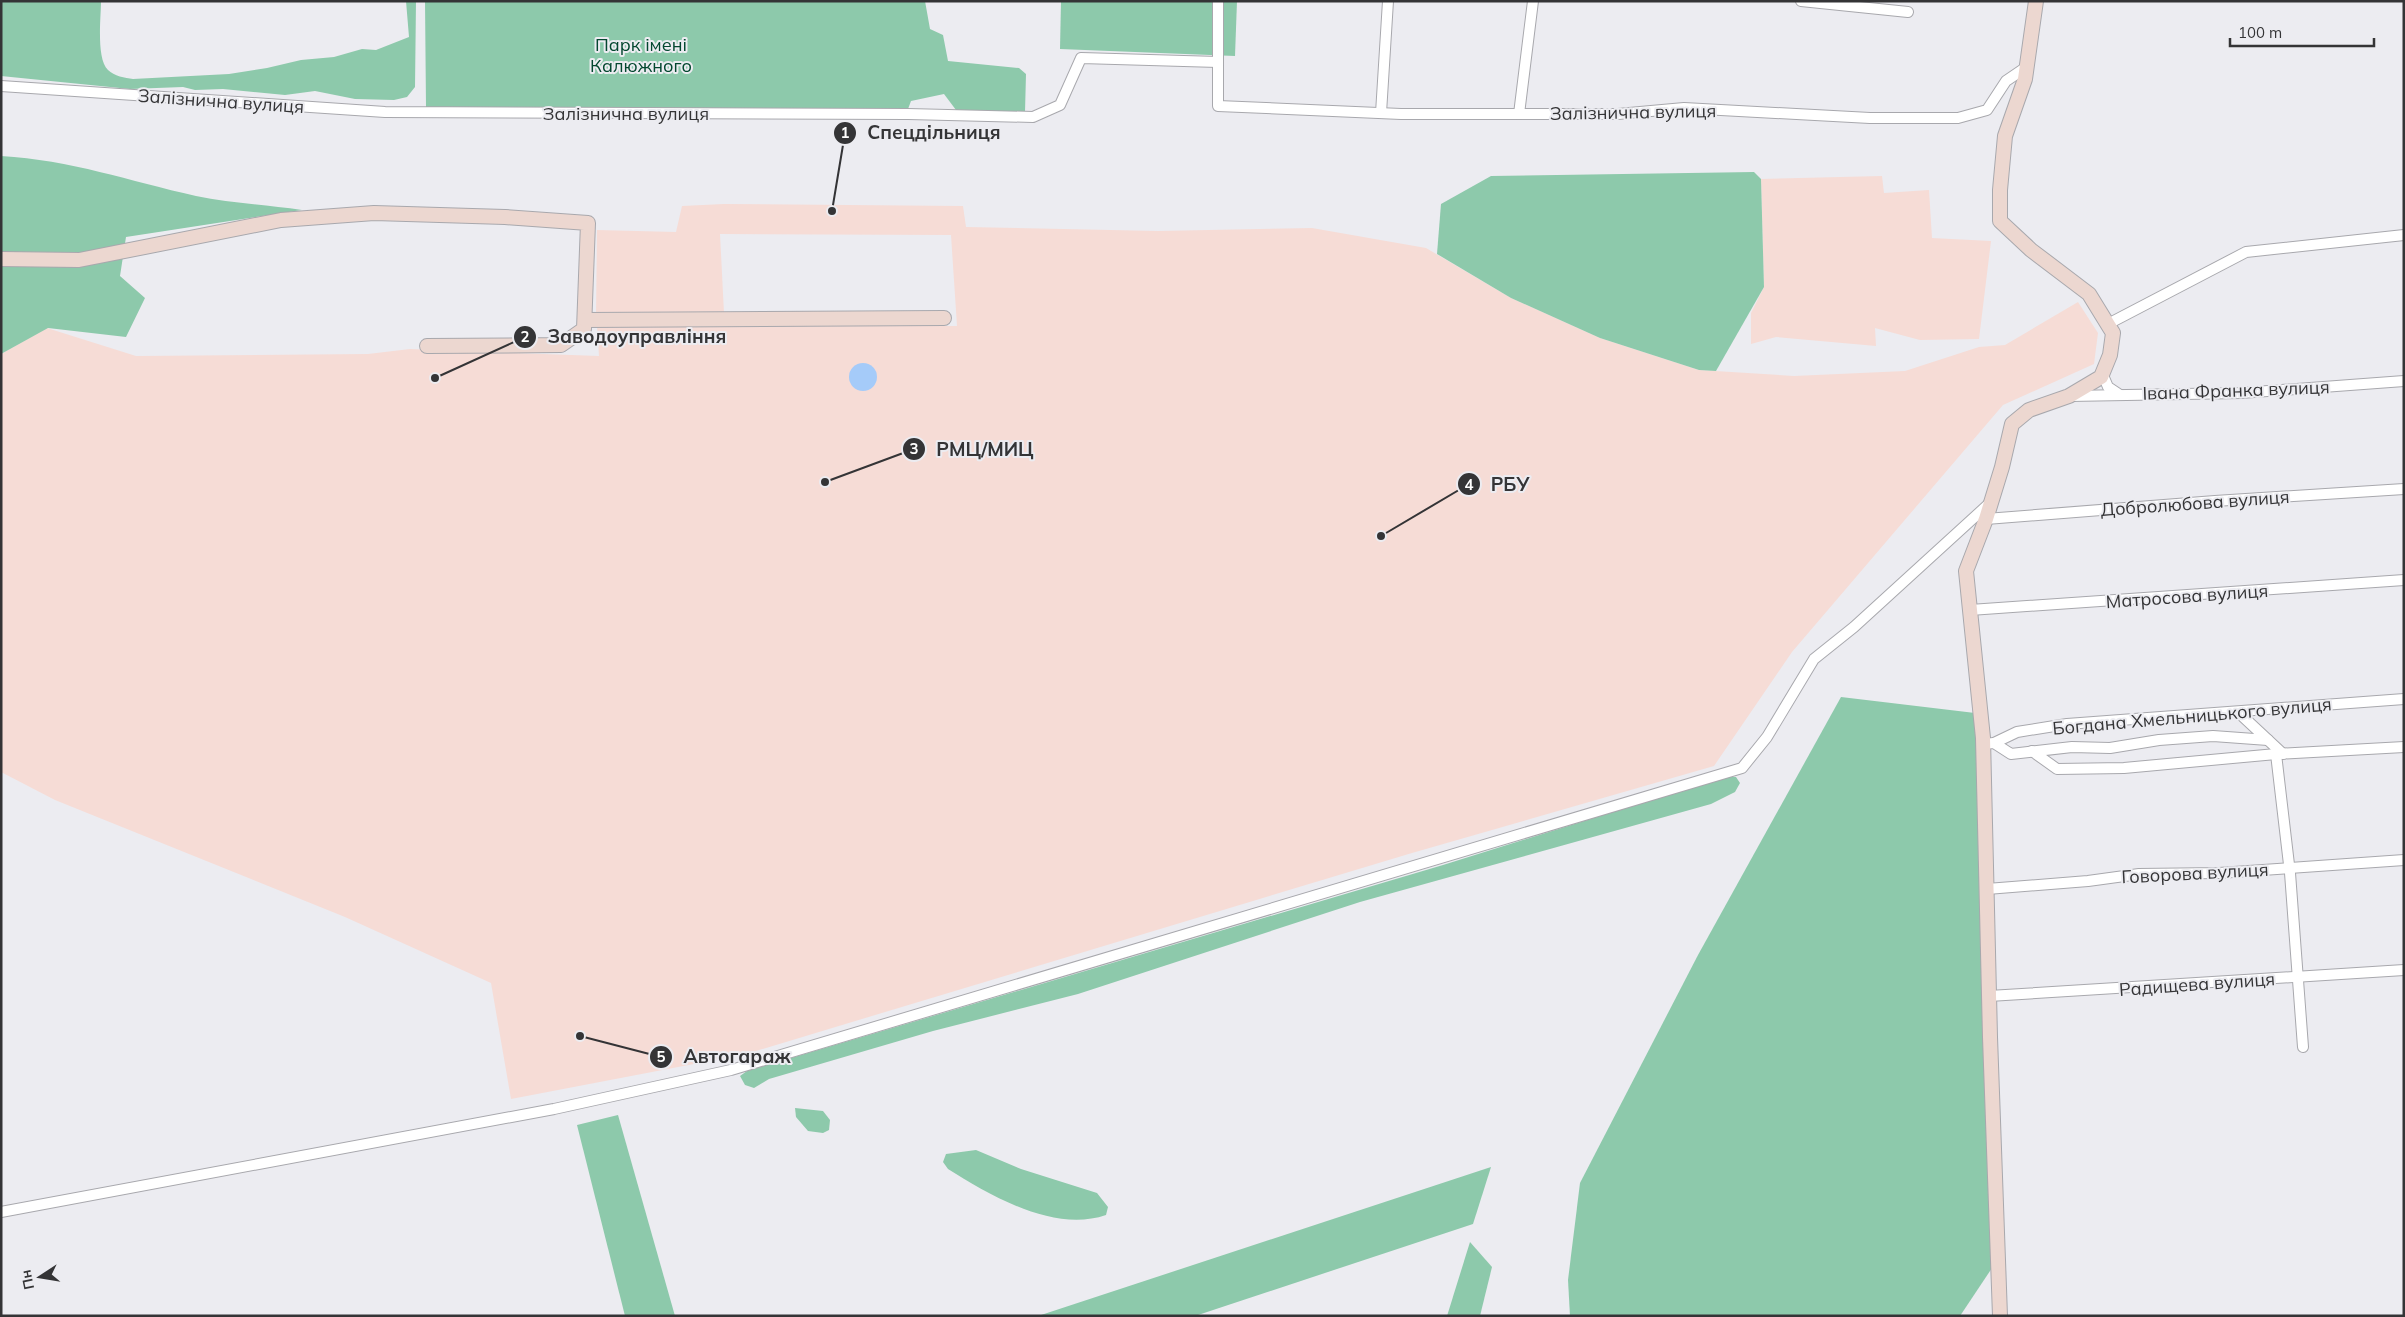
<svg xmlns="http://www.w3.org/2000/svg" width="2405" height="1317" viewBox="0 0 2405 1317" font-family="Mulish,sans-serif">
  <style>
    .industrial { fill: #f6dcd6 }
    .green { fill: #8dc9ab }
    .water { fill: #a5cbf9 }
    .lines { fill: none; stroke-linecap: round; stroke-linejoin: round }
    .street-casing { stroke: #a8a8ad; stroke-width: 12 }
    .secondary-casing { stroke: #a8a8ad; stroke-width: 16 }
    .street { stroke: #fff; stroke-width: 10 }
    .secondary { stroke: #ecd7d0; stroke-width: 14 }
    .labels { text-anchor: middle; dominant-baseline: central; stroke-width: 4; stroke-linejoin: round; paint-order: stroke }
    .park-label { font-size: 18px; fill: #03472f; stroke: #ececf1 }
    .street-label { font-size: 18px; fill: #343436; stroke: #ececf1 }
    .leader { fill: none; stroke: #343436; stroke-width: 2 }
    .callout-dot { fill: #343436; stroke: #ececf1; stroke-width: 2 }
    .mark-label { font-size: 15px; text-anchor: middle; font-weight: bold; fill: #fff }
    .callout-label { font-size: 19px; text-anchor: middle; font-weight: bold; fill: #343436; stroke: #ececf1; stroke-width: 4; stroke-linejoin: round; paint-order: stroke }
  </style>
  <rect width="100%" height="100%" fill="#ececf1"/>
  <g class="industrial">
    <polygon points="1882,176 1884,193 1929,190 1932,238 1991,241 1979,339 1920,340 1875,328 1876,346 1776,337 1751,344 1751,313 1764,287 1761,179"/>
    <polygon points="724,204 963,206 966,227 1158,231 1312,228 1426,248 1511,298 1600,338 1699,370 1794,376 1905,371 1979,347 2005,345 2078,302 2098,333 2094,364 2003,405 1792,652 1714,766 1412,853 746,1054 511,1099 491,983 345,917 55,800 1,772 1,354 47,328 136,356 368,354 410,349 599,356 597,326 957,326 951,235 720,234 724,313 596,317 597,230 676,232 682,206"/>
  </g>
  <g class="green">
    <path d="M1,1h100c0,17 -5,57 7,69 6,6 17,8 25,9l96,-5 38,-6 34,-8 33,-3 28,-8 14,1 33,-13 -3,-36h10l-1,86 -8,10 -13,3 -39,-1 -40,-8 -30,4 -62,-6 -28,1 -12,-3 -53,2 -129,-13z"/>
    <polygon points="425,1 925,1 930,29 943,35 948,61 1019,68 1026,74 1025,112 956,110 944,94 911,101 908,109 426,107"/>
    <polygon points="1061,1 1237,1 1235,56 1060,49"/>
    <path d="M1,156c70,4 128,25 195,40 34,7 71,9 106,14l-176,27 -6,39 25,22 -19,39 -78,-9 -47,26z"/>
    <polygon points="1754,172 1761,179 1764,287 1716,371 1699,370 1600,338 1511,298 1437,254 1441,204 1491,176"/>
    <polygon points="1841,697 1975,713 1983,738 1992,1268 1960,1316 1570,1316 1568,1280 1580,1183 1698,955"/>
    <polygon points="1725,777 1736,777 1740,783 1735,792 1711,804 1360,902 1078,994 933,1031 769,1079 754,1088 745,1085 740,1076 747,1071 1443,865"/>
    <polygon points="795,1108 823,1111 830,1120 829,1130 823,1133 808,1131 796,1117"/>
    <polygon points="618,1115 675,1316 625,1316 577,1125"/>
    <path d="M976,1150l45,19 76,24 11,14 -2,8c-52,18 -115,-19 -158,-46l-5,-7 3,-8z"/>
    <polygon points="1491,1167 1473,1224 1195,1316 1038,1316"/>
    <polygon points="1470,1242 1492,1267 1480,1316 1447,1316"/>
  </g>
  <circle class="water" cx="863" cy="377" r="14"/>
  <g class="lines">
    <defs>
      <g id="street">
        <polyline points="1218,1 1218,106 1401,114 1618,114 1684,108 1870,118 1958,118 1987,110 2006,81 2028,66"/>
        <polyline points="1801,1 1908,12"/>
        <polyline points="1,86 385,112 908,114 1033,117 1060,105 1081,58 1218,62"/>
        <polyline points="1381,113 1388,1"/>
        <polyline points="1519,114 1533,1"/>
        <polyline points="2108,324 2246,252 2404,235"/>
        <polyline points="2102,373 2108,387 2120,395"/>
        <polyline points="2069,396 2241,393 2404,381"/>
        <polyline points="1986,519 2215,501 2404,489"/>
        <polyline points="1970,610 2404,580"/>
        <polyline points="2238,712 2283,754"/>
        <polyline points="1994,743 2011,754 2072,747 2110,748 2159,740 2213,736 2268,740"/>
        <polyline points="1983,744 1994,743 2017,732 2067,724 2404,699"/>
        <polyline points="2032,751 2057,769 2124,768 2276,754 2404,747"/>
        <polyline points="2276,754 2290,873 2303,1047"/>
        <polyline points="1987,889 2088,881 2139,874 2219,873 2404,860"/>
        <polyline points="1989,996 2404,970"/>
        <polyline points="1,1212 554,1109 731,1070 1742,768 1767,737 1814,659 1854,627 1991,502"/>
      </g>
      <g id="secondary">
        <polyline points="1,259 79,260 281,220 374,213 505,217 588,223 584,329 561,345 427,346"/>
        <polyline points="586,320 944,318"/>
        <polyline points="2000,1316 1990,1037 1983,738 1966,571 1986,519 2002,467 2012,424 2029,410 2069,396 2101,377 2110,355 2113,333 2089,294 2031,250 2000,221 2000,190 2005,136 2025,79 2036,1"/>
      </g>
    </defs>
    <use href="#street" class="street-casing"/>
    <use href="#secondary" class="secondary-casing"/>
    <use href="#street" class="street"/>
    <use href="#secondary" class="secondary"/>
  </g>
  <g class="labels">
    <g class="park-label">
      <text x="641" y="44">Парк імені<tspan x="641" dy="21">Калюжного</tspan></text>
    </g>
    <g class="street-label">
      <text transform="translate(221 101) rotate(4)">Залізнична вулиця</text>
      <text transform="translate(1633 112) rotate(-1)">Залізнична вулиця</text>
      <text x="626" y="113">Залізнична вулиця</text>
      <text transform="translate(2236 390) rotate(-2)">Івана Франка вулиця</text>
      <text transform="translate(2195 503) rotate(-4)">Добролюбова вулиця</text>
      <text transform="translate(2187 596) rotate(-4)">Матросова вулиця</text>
      <text transform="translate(2192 716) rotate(-5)">Богдана Хмельницького вулиця</text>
      <text transform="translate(2195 873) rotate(-3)">Говорова вулиця</text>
      <text transform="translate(2197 984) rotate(-4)">Радищева вулиця</text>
    </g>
  </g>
  <path class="leader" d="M832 211L845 133M435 378L525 337M825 482L914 449M1381 536L1469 484M580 1036L661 1057"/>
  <g class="callout-dot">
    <circle cx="832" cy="211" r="5"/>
    <circle cx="435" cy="378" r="5"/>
    <circle cx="825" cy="482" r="5"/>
    <circle cx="1381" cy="536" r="5"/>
    <circle cx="580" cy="1036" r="5"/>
    <circle cx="845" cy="133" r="12"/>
    <circle cx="525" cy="337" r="12"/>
    <circle cx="914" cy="449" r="12"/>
    <circle cx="1469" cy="484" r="12"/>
    <circle cx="661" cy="1057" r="12"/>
  </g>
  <g class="mark-label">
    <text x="845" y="138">1</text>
    <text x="525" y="342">2</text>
    <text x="914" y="454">3</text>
    <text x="1469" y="490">4</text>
    <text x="661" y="1062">5</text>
  </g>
  <g class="callout-label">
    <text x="934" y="139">Спецдільниця</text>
    <text x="637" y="343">Заводоуправління</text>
    <text x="985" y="456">РМЦ/МИЦ</text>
    <text x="1510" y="491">РБУ</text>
    <text x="737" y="1063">Автогараж</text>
  </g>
  <rect width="2405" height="1317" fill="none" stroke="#343436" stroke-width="5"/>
  <g transform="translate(40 1277) rotate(258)" stroke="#ececf1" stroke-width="4" paint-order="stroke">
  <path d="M0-4L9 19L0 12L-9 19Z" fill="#343436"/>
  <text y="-8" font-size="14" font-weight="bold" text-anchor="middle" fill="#343436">Пн</text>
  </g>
  <path d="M2230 38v8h144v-8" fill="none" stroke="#343436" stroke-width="2.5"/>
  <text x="2238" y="38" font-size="15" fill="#343436" stroke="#ececf1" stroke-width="4" paint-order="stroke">100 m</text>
</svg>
